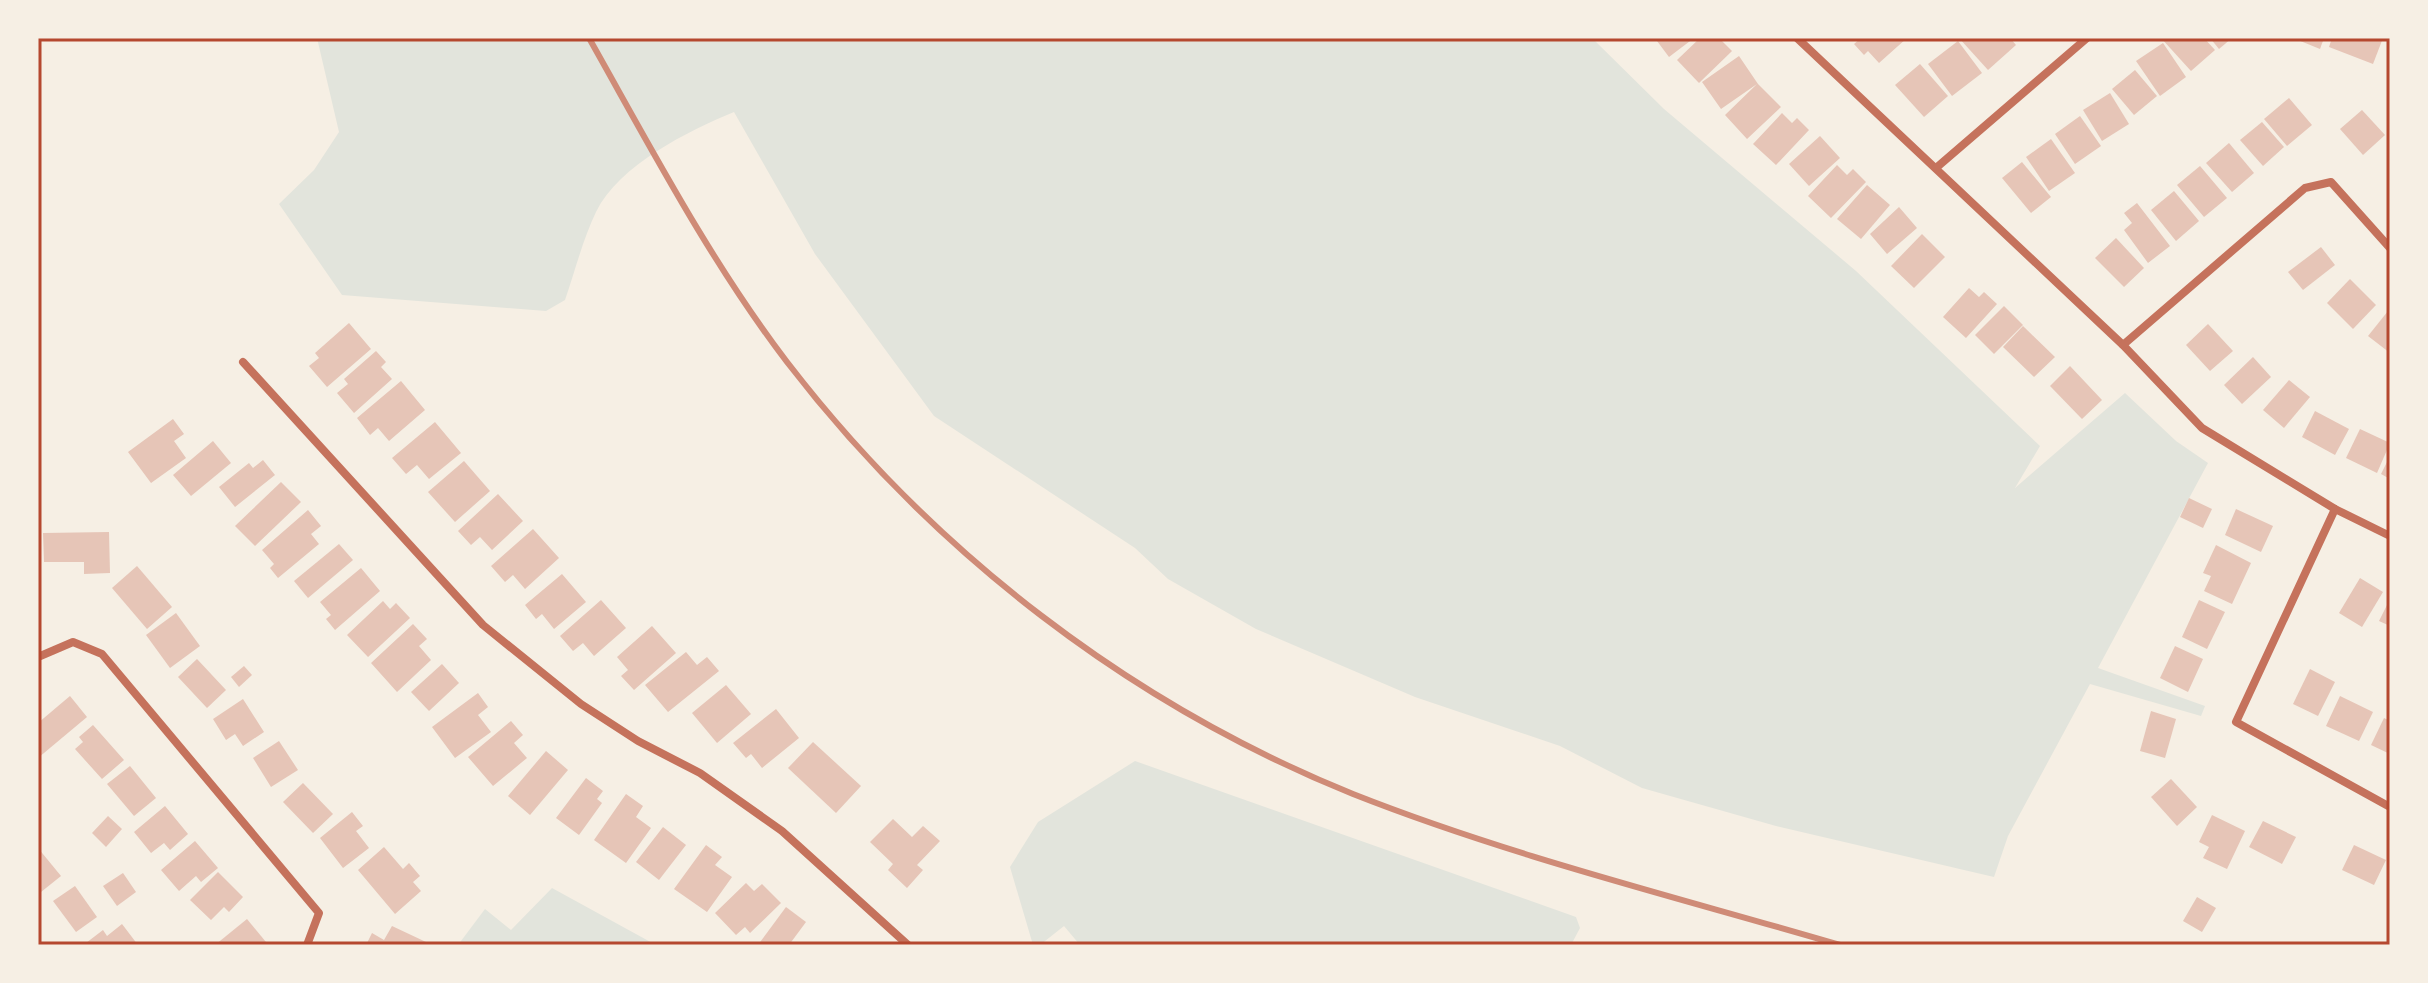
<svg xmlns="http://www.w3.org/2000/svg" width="2428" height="983" viewBox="0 0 2428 983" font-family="Mulish,sans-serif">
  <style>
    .green { fill: #e2e4dc }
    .building { fill: #e6c5b7 }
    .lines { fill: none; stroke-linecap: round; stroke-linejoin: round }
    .minor { stroke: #c5725c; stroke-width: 8 }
    .rail { stroke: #cf8b77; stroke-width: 6 }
    .neatline { fill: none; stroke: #b5482f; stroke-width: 3 }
  </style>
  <rect width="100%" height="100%" fill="#f6efe4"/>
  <g class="green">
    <path d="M317,38h1275l72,71 192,162 184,175 -25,42 110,-95 51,48 32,22 -110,205 107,38 -4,10 -111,-32 -82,152 -14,41 -218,-51 -134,-38 -82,-42 -145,-49 -159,-68 -88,-50 -33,-31 -201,-132 -119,-162 -81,-142c-46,19 -115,53 -138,100 -13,27 -21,59 -31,88l-19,11 -204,-16 -63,-91 35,-34 25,-38z"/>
    <polygon points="1135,761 1576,917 1580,928 1571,945 1080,945 1064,926 1040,945 1033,945 1010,867 1038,822"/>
    <polygon points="552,888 656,945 458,945 485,909 511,930"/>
  </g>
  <g class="building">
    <polygon points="1661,38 1694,38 1669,57 1657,41"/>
    <polygon points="1700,38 1719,38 1732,51 1699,83 1677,60"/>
    <polygon points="1861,38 1907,38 1879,63 1868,51 1864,55 1854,44"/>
    <polygon points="1959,38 2010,38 2016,45 1988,70"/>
    <polygon points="2161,38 2204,38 2215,50 2191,71"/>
    <polygon points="2210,38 2232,38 2219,49"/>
    <polygon points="2293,38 2324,38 2320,49"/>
    <polygon points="2332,38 2383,38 2373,64 2329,47"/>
    <polygon points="1958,41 1982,73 1952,96 1928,64"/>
    <polygon points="2163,43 2186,77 2160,96 2136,61"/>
    <polygon points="1739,56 1758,84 1781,107 1747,139 1725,115 1757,84 1721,109 1702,82"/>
    <polygon points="1920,64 1948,96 1924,117 1895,85"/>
    <polygon points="2135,70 2157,96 2134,115 2112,89"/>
    <polygon points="2110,93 2129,124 2102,141 2083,110"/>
    <polygon points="2289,98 2312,125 2287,146 2264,119"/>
    <polygon points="2362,110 2385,135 2363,155 2340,129"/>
    <polygon points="1782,113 1792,123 1797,118 1809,130 1776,165 1753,144"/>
    <polygon points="2080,116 2101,146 2075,164 2055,134"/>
    <polygon points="2262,122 2284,147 2263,166 2240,140"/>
    <polygon points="1820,136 1840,158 1809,186 1789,164"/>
    <polygon points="2051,139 2075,173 2049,191 2026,157"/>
    <polygon points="2229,143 2254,173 2232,192 2206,163"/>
    <polygon points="2022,162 2051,197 2031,213 2002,178"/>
    <polygon points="1837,165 1847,175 1853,169 1866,182 1831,218 1808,196"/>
    <polygon points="2200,166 2227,198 2204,217 2177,185"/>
    <polygon points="1867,185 1890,205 1861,239 1837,219"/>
    <polygon points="2174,191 2199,221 2176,241 2151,210"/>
    <polygon points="2137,203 2170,246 2148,263 2124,230 2132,223 2124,213"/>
    <polygon points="1899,207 1917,228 1887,254 1870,234"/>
    <polygon points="1922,234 1945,257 1914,288 1891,266"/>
    <polygon points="2116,238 2144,268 2124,287 2095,258"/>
    <polygon points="2321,247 2335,265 2303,290 2288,272"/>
    <polygon points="2350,279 2376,305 2353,329 2327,303"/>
    <polygon points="1969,288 1979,297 1984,292 1997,304 1966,338 1943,317"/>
    <polygon points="2004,306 2023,325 1994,354 1975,335"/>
    <polygon points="2388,311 2390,312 2390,353 2368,336"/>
    <polygon points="349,323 371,349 327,387 309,366 319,358 315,353"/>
    <polygon points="2208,324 2233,351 2210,371 2186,345"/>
    <polygon points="2023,326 2055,357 2034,377 2003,347"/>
    <polygon points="376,351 386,362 381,367 392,379 354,413 337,393 348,384 344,379"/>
    <polygon points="2253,357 2271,377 2242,404 2224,385"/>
    <polygon points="2070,366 2102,400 2082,419 2050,386"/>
    <polygon points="2289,380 2310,397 2284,428 2263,410"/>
    <polygon points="401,381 425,410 389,441 378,428 370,435 357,418"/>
    <polygon points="2315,411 2349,429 2335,455 2302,437"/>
    <polygon points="173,419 184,434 174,441 186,458 151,483 128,452"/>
    <polygon points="435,422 461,453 429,479 417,465 406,474 392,458"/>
    <polygon points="2360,429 2390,443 2377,473 2346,458"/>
    <polygon points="213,441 231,463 191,496 173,475"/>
    <polygon points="2390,456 2390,479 2381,474"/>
    <polygon points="263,460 275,475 235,507 219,487 249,463 253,468"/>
    <polygon points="464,461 490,491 455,522 428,492"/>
    <polygon points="281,482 301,502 255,546 235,526"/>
    <polygon points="498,494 523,521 492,550 480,537 471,545 458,531"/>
    <polygon points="2189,498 2212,509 2203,528 2180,517"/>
    <polygon points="2236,509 2273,526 2261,552 2225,535"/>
    <polygon points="308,510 321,526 311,534 319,544 278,578 270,568 274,564 262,550"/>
    <polygon points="533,529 559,558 525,589 513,575 505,582 491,566"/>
    <polygon points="109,532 110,573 84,574 84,562 44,562 43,533"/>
    <polygon points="339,544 353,560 308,598 294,581"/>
    <polygon points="2216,545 2251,563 2232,604 2204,591 2211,576 2203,573"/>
    <polygon points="137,566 172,607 147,629 112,588"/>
    <polygon points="361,568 380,591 335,630 326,619 331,615 320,602"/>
    <polygon points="562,574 586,602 554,629 542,614 536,619 525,605"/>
    <polygon points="2360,578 2383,592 2362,627 2339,613"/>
    <polygon points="2390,599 2390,626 2379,621"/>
    <polygon points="601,600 626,628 594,656 583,643 573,651 560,636"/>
    <polygon points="2199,600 2225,612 2207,649 2182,637"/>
    <polygon points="383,601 390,609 396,603 410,618 368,657 347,635"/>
    <polygon points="176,613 200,646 170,668 146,635"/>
    <polygon points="413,624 427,639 419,646 431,660 397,692 371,663"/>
    <polygon points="652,626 676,653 634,690 621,676 628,670 617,657"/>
    <polygon points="2175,646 2203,659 2188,692 2160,678"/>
    <polygon points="686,652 697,665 707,657 719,671 668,712 645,685"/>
    <polygon points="197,659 226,690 207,708 178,677"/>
    <polygon points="442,664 459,683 429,711 411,692"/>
    <polygon points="244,666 252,675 239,687 231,677"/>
    <polygon points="2310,669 2335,682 2318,716 2293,704"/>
    <polygon points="726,685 751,714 717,743 692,713"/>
    <polygon points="478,693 488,707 478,715 491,732 455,758 432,727"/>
    <polygon points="70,696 87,717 38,758 38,723"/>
    <polygon points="2340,696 2373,712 2359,741 2326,726"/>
    <polygon points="243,699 264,732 243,746 235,734 226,740 213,719"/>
    <polygon points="776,709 799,738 762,768 751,754 746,758 733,743"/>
    <polygon points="2151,711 2176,719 2165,758 2140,751"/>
    <polygon points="2384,718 2390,721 2390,754 2371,745"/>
    <polygon points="511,721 523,735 514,743 527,758 493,786 468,757"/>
    <polygon points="93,725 124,760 102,779 75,749 83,742 79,737"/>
    <polygon points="279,741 298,770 271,787 253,758"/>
    <polygon points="813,742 861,786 836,813 788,768"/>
    <polygon points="546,751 568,770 530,815 508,796"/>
    <polygon points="130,766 156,798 134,816 107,784"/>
    <polygon points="586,778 603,791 597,799 602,803 579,835 556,818"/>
    <polygon points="2171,779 2197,807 2177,826 2151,797"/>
    <polygon points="303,783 333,814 313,833 283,802"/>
    <polygon points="626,794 643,806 636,817 651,828 626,863 594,840"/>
    <polygon points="165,806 188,834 170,850 164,843 151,853 134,832"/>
    <polygon points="352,812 363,826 356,831 369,848 343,868 320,838"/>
    <polygon points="2212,815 2245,831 2227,869 2203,858 2209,847 2199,842"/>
    <polygon points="108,816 122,829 106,847 92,833"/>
    <polygon points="893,819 912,837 923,826 940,841 917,865 923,870 907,888 888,870 893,864 870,842"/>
    <polygon points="2263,821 2296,837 2282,864 2249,847"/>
    <polygon points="663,827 686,845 659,880 636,862"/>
    <polygon points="195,841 218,868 201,882 196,876 179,891 161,870"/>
    <polygon points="706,845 722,857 715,865 732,877 707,912 674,889"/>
    <polygon points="2354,845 2386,860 2374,885 2342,870"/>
    <polygon points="384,847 403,869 409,863 420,876 413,882 421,891 395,914 358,870"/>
    <polygon points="38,848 61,876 41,892 38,889"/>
    <polygon points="218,872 243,897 229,912 224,907 211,920 190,900"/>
    <polygon points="123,873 136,892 117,906 103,886"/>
    <polygon points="746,883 754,891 762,884 781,903 750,933 745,927 736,935 715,913"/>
    <polygon points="75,886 97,917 76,932 53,901"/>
    <polygon points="2197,897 2216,908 2202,932 2183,921"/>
    <polygon points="786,907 806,922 789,945 758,945"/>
    <polygon points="247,919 266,942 262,945 215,945"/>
    <polygon points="122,924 138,945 86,943 103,930 107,936"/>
    <polygon points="392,926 426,942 424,945 366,945 372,933 384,940"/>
  </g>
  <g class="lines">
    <g class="minor">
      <polyline points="1797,38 2123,345 2202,428 2335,509 2390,536"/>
      <polyline points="1936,168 2087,38"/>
      <polyline points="2123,345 2305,188 2331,182 2390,248"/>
      <polyline points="243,362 483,625 581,704 638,741 700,773 782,831 908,945"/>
      <polyline points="2335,509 2236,722 2390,807"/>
      <polyline points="38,657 73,642 102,654 319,913 307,945"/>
    </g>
    <path class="rail" d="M589,38c62,110 121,223 198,324 146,190 343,342 566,432 157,62 324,103 487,151"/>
  </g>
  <rect width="2428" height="983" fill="none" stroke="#f6efe4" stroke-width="80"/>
  <rect x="40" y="40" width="2348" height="903" class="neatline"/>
</svg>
